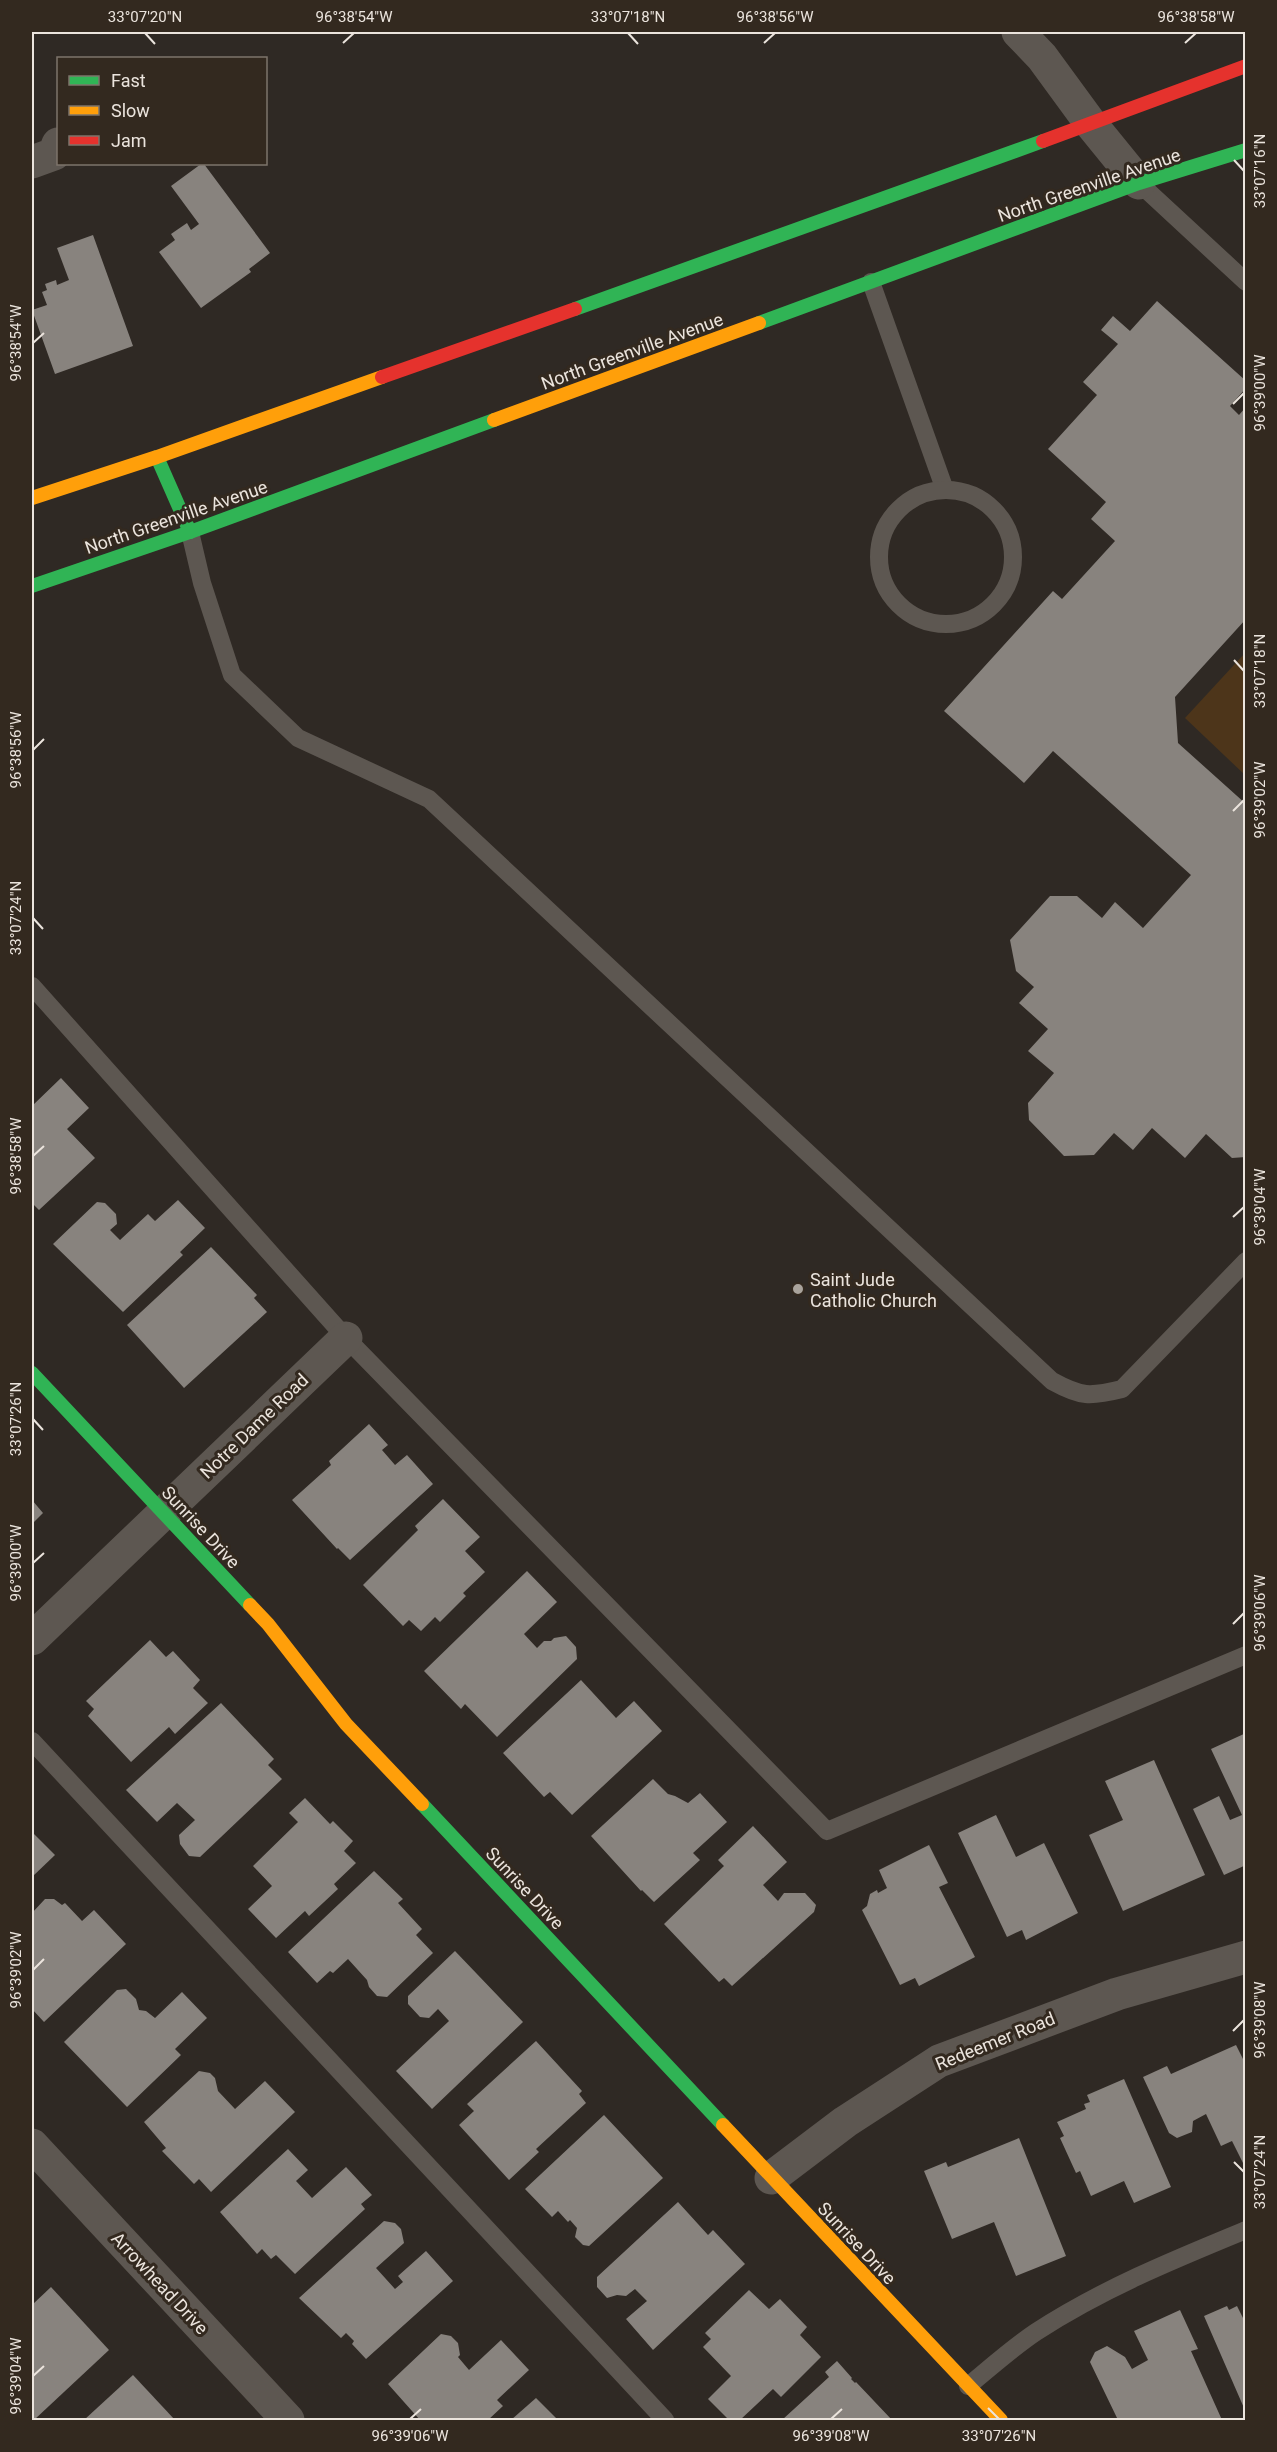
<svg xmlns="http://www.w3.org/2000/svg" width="1277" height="2452" viewBox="0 0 1277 2452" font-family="Roboto,sans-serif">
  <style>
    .green { fill: #4d351a }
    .building { fill: #88837e }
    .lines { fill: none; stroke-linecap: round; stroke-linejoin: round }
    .lane { stroke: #5d5751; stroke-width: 18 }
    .street { stroke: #5d5751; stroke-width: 33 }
    .fast { stroke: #30b455; stroke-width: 14 }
    .slow { stroke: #ff9f0a; stroke-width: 14 }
    .jam { stroke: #e5322d; stroke-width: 14 }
    .ticks { fill: none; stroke: #ebe4dd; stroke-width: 2 }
    .poi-dot { fill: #a9a39c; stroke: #33291f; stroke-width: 2 }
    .labels { text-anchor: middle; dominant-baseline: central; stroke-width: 6; stroke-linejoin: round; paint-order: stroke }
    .street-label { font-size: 18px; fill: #ebe4dd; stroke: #33291f }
    .poi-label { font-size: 18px; fill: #ebe4dd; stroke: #33291f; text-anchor: start }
    .neatline { fill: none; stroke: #ebe4dd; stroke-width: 2 }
    .ticks-label { font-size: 15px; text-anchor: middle; fill: #ebe4dd }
  </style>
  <rect width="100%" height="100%" fill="#2f2924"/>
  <polygon class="green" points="1245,653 1245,775 1185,718"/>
  <g class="building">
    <polygon points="201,164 204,164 270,253 249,269 251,272 201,308 159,252 175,240 171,234 187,223 191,230 199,224 171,186"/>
    <polygon points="93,235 133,346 55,374 32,310 47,305 42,292 47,290 45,284 56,280 57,285 69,280 57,248"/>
    <polygon points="1157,301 1246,381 1246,388 1230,406 1239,415 1246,407 1246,619 1175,697 1178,743 1246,804 1246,1157 1232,1158 1206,1134 1185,1158 1152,1128 1133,1150 1114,1133 1094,1155 1064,1156 1029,1120 1028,1103 1054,1073 1028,1051 1048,1029 1019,1003 1034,987 1016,971 1010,940 1050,896 1077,896 1102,918 1115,902 1143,928 1191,875 1053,751 1024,783 944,711 1053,591 1062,599 1115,541 1091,519 1106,502 1048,449 1097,395 1083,382 1118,344 1101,330 1113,316 1130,331"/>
    <polygon points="61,1078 89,1108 67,1129 95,1158 39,1210 32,1203 32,1106"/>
    <polygon points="178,1200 205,1228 180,1252 183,1255 123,1312 53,1244 97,1202 105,1203 116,1214 117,1224 110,1230 120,1240 148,1214 155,1221"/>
    <polygon points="211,1247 257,1295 254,1298 267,1312 184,1388 127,1325"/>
    <polygon points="369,1424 388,1445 382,1450 395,1465 407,1455 433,1484 350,1560 338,1548 337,1549 292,1500 331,1465 329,1461"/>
    <polygon points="443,1499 480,1537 465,1551 485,1572 463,1593 466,1596 440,1622 435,1617 421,1631 409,1620 403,1626 363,1585 418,1530 415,1526"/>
    <polygon points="32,1500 43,1513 32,1524"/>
    <polygon points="527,1571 557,1602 524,1634 537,1648 544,1641 551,1641 554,1638 566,1636 576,1647 577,1659 497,1737 465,1704 461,1709 424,1671"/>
    <polygon points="150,1640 166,1657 173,1651 200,1680 193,1688 208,1703 175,1734 169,1727 131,1762 88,1716 94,1709 86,1701"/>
    <polygon points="581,1680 616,1718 634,1701 662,1731 572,1815 550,1792 544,1797 503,1753"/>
    <polygon points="221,1703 274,1759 268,1765 282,1779 200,1857 189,1856 180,1844 179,1835 195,1820 177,1803 157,1822 126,1790"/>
    <polygon points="1246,1733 1246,1865 1224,1875 1193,1809 1219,1796 1230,1820 1242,1815 1211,1749"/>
    <polygon points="1154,1760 1205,1875 1123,1911 1089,1835 1123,1820 1105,1781"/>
    <polygon points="653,1779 668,1794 675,1796 688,1803 700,1793 727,1822 693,1853 700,1860 654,1902 642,1890 641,1891 591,1836"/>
    <polygon points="305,1798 330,1824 333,1821 353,1841 344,1851 356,1863 334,1884 338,1889 309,1916 305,1911 276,1938 248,1909 272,1886 253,1866 298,1822 289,1813"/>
    <polygon points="996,1815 1016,1857 1044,1843 1078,1913 1026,1940 1022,1930 1007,1937 958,1833"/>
    <polygon points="753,1826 787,1862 763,1885 778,1901 784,1893 805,1893 816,1905 814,1912 732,1986 724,1978 719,1982 664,1924 724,1866 718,1860"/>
    <polygon points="32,1832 55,1855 32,1877"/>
    <polygon points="929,1845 948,1883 939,1887 975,1957 919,1986 915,1978 900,1985 862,1910 867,1906 870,1894 877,1890 878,1893 887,1888 879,1870"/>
    <polygon points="374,1871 403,1899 398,1903 422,1929 416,1935 433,1953 387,1997 377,1996 369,1987 367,1980 348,1959 333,1973 330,1971 317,1983 288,1952"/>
    <polygon points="45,1899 54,1899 62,1905 65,1903 82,1921 94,1910 126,1944 44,2022 32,2009 32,1913"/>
    <polygon points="455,1951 523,2022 432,2109 396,2071 449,2021 438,2009 429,2018 420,2017 408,2004 408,1996"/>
    <polygon points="126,1989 136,1999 139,2010 146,2011 155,2018 182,1992 207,2018 175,2049 181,2055 127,2107 64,2042 117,1990"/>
    <polygon points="536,2041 582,2091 579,2094 586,2103 536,2149 539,2152 509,2180 459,2125 474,2111 467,2104"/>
    <polygon points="1236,2045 1246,2065 1246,2169 1232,2141 1221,2146 1206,2114 1193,2121 1192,2132 1177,2138 1169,2133 1143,2077 1167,2066 1171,2074"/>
    <polygon points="199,2071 210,2073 215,2078 218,2091 235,2109 265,2081 295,2112 211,2192 199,2179 194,2184 162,2151 166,2148 144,2122"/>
    <polygon points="1124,2079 1171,2187 1134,2203 1124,2181 1091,2196 1080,2171 1076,2173 1060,2138 1064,2136 1057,2122 1086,2109 1084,2104 1090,2102 1087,2095"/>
    <polygon points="604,2115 663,2178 589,2246 583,2245 575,2237 577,2228 570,2220 568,2222 558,2211 552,2217 525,2189"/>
    <polygon points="1019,2138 1066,2256 1016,2276 994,2222 952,2239 924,2171 946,2162 948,2167"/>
    <polygon points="288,2149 308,2170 296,2181 312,2198 346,2167 372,2195 361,2204 365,2209 295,2274 276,2255 271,2259 262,2249 257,2254 220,2212"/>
    <polygon points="678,2202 708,2235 713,2230 745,2264 653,2350 626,2319 647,2301 635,2289 626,2296 617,2295 607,2298 597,2287 597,2277"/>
    <polygon points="384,2221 395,2223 401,2229 404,2243 376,2268 395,2289 403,2282 398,2276 426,2251 453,2281 366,2359 352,2344 354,2341 346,2333 341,2338 299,2298"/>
    <polygon points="51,2287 109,2350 34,2420 32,2420 32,2305"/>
    <polygon points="749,2290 769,2309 780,2299 807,2327 800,2335 821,2357 781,2397 773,2389 740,2420 729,2420 708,2399 731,2376 703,2347 711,2339 705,2333"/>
    <polygon points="1227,2306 1229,2310 1237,2306 1246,2324 1244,2408 1204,2316"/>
    <polygon points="1180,2310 1198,2349 1191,2351 1222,2420 1118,2420 1090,2362 1095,2352 1107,2346 1125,2357 1132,2369 1148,2360 1134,2331"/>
    <polygon points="441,2334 451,2336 458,2343 460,2355 458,2357 469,2370 501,2340 529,2370 497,2400 503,2406 488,2420 420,2420 388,2384"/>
    <polygon points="837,2361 852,2378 851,2379 855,2383 856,2382 892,2420 782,2420 829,2377 825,2372"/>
    <polygon points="133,2375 175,2420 84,2420"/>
    <polygon points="536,2398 558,2420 511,2420"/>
  </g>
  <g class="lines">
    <g class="lane">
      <polyline points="1139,183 1246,282"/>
      <polyline points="871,282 945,490"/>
      <circle cx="946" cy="557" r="67"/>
      <path d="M190,532l12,51 30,92 66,63 131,61 623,582c29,16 38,16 70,8l124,-128"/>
      <polyline points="32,986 346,1338 827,1831 1246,1655"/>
      <polyline points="32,1741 665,2420"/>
      <path d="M968,2386c22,-18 44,-38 68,-54 66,-43 137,-72 210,-102"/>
    </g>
    <g class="street">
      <polyline points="1018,32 1042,57 1091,124 1139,183"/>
      <polyline points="32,162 54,154 58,144"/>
      <polyline points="32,1639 346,1338"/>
      <polyline points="32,2145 288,2420"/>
      <polyline points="771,2178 845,2122 939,2061 1117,1994 1246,1957"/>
    </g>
    <g class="fast">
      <polyline points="575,309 1043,141"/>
      <polyline points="759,323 1139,183 1246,150"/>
      <polyline points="157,457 190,532"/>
      <polyline points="32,586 190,532 494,420"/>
      <polyline points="32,1373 250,1605"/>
      <polyline points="422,1804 723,2125"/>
    </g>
    <g class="slow">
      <polyline points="494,420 759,323"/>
      <polyline points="32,498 157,457 382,377"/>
      <polyline points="250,1605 268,1624 346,1724 422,1804"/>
      <polyline points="723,2125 1001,2420"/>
    </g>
    <g class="jam">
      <polyline points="1043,141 1246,66"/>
      <polyline points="382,377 575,309"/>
    </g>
  </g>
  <path class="ticks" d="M145,33l10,11M628,33l10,11M343,43l11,-10M764,43l11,-10M1185,43l11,-10M1234,160l10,11M33,343l11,-10M1233,404l11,-11M1234,660l10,11M33,750l11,-11M1233,811l11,-11M33,918l10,11M33,1156l11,-10M1233,1217l11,-10M33,1419l10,11M33,1563l11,-10M1233,1624l11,-11M33,1970l11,-11M1233,2031l11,-11M1234,2162l10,10M33,2376l11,-10M988,2408l11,11M410,2419l11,-10M831,2419l11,-10"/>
  <circle class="poi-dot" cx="798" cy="1289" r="6"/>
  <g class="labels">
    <g class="street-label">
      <text transform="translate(1089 185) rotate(-19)">North Greenville Avenue</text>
      <text transform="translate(632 351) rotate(-20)">North Greenville Avenue</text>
      <text transform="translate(176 517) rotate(-19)">North Greenville Avenue</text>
      <text transform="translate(254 1426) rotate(-44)">Notre Dame Road</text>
      <text transform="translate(201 1527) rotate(47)">Sunrise Drive</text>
      <text transform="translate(525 1888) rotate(47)">Sunrise Drive</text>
      <text transform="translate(995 2041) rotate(-22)">Redeemer Road</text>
      <text transform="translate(857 2243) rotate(47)">Sunrise Drive</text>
      <text transform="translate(160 2283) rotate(47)">Arrowhead Drive</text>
    </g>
    <g class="poi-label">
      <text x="810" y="1279">Saint Jude<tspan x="810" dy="21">Catholic Church</tspan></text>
    </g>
  </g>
  <rect width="1277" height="2452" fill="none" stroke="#33291f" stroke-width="66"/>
  <rect x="57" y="57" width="210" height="108" fill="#33291f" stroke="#7d746b" stroke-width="1.5"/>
  <rect x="69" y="76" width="30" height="9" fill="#30b455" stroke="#7d746b" stroke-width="1.5"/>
  <text x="111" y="87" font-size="18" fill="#ebe4dd">Fast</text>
  <rect x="69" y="106" width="30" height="9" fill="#ff9f0a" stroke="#7d746b" stroke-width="1.5"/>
  <text x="111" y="117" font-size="18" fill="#ebe4dd">Slow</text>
  <rect x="69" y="136" width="30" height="9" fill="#e5322d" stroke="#7d746b" stroke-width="1.5"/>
  <text x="111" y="147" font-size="18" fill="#ebe4dd">Jam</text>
  <rect x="33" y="33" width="1211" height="2386" class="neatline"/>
  <g class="ticks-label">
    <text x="145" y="22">33°07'20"N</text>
    <text x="354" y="22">96°38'54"W</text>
    <text x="628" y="22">33°07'18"N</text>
    <text x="775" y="22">96°38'56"W</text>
    <text x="1196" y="22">96°38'58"W</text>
    <text transform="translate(1260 171) rotate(-90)" y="5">33°07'16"N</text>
    <text transform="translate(16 343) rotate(-90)" y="5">96°38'54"W</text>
    <text transform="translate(1260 393) rotate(-90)" y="5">96°39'00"W</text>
    <text transform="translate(1260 671) rotate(-90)" y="5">33°07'18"N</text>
    <text transform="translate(16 750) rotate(-90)" y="5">96°38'56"W</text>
    <text transform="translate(1260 800) rotate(-90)" y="5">96°39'02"W</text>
    <text transform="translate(16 918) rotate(-90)" y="5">33°07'24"N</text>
    <text transform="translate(16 1156) rotate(-90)" y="5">96°38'58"W</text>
    <text transform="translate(1260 1207) rotate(-90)" y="5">96°39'04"W</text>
    <text transform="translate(16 1419) rotate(-90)" y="5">33°07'26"N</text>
    <text transform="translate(16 1563) rotate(-90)" y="5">96°39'00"W</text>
    <text transform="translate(1260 1613) rotate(-90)" y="5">96°39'06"W</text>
    <text transform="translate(16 1970) rotate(-90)" y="5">96°39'02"W</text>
    <text transform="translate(1260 2020) rotate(-90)" y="5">96°39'08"W</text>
    <text transform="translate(1260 2172) rotate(-90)" y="5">33°07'24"N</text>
    <text transform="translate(16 2376) rotate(-90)" y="5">96°39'04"W</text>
    <text x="410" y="2441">96°39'06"W</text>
    <text x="831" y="2441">96°39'08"W</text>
    <text x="999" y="2441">33°07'26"N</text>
  </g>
</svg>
